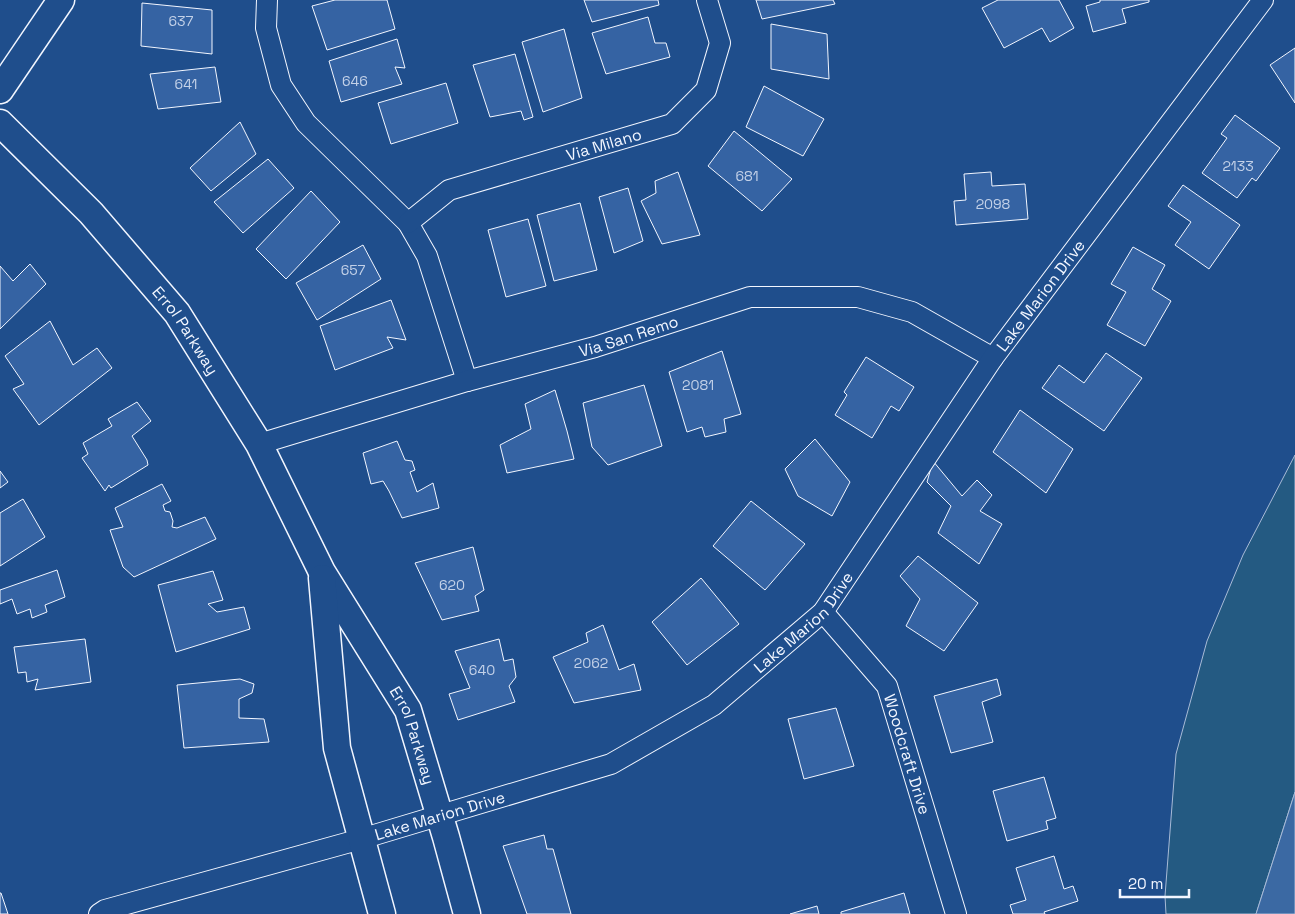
<svg xmlns="http://www.w3.org/2000/svg" width="1295" height="914" viewBox="0 0 1295 914" font-family="'Space Grotesk',sans-serif">
  <style>
    .green { fill: #245a82; stroke: #a8bbd7 }
    .water { fill: #3b69a3; stroke: #a8bbd7 }
    .building { fill: #3563a3; stroke: #f2f6ff }
    .lines { fill: none; stroke-linecap: round; stroke-linejoin: round }
    .minor-casing { stroke: #f2f6ff; stroke-width: 22 }
    .tertiary-casing { stroke: #f2f6ff; stroke-width: 29 }
    .minor { stroke: #1f4e8c; stroke-width: 20 }
    .tertiary { stroke: #1f4e8c; stroke-width: 26 }
    .labels { text-anchor: middle; dominant-baseline: central; stroke-width: 4; stroke-linejoin: round; paint-order: stroke }
    .number-label { font-size: 14px; fill: #c3d1e8 }
    .street-label { font-size: 16px; fill: #f2f6ff; stroke: #1f4e8c }
  </style>
  <rect width="100%" height="100%" fill="#1f4e8c"/>
  <polygon class="green" points="1295,455 1295,792 1256,914 1166,914 1165,896 1176,754 1207,641 1243,555"/>
  <polygon class="water" points="1295,792 1295,914 1256,914"/>
  <g class="building">
    <polygon points="335,0 387,0 395,29 327,50 312,6"/>
    <polygon points="584,0 658,0 659,5 592,22"/>
    <polygon points="756,0 833,0 835,4 762,19"/>
    <polygon points="998,0 1059,0 1074,28 1050,42 1042,28 1004,48 982,8"/>
    <polygon points="1100,0 1149,0 1149,2 1122,9 1126,23 1093,32 1086,6 1100,2"/>
    <polygon points="142,3 212,10 212,54 141,46"/>
    <polygon points="648,17 655,43 666,43 670,57 606,74 592,33"/>
    <polygon points="771,24 827,34 829,79 771,69"/>
    <polygon points="564,29 582,98 543,112 522,42"/>
    <polygon points="397,39 405,68 395,67 402,84 341,102 329,61"/>
    <polygon points="1295,48 1295,103 1270,65"/>
    <polygon points="515,54 533,117 524,120 521,111 490,117 473,65"/>
    <polygon points="215,67 221,102 158,109 150,74"/>
    <polygon points="446,83 458,123 391,144 378,103"/>
    <polygon points="764,86 824,119 803,156 746,127"/>
    <polygon points="1235,115 1280,148 1256,181 1252,178 1237,198 1202,173 1227,138 1221,134"/>
    <polygon points="240,122 256,154 211,191 190,168"/>
    <polygon points="734,131 792,179 762,211 708,166"/>
    <polygon points="268,159 294,188 243,233 214,202"/>
    <polygon points="678,172 700,235 662,244 641,201 656,193 655,181"/>
    <polygon points="991,172 992,186 1025,184 1028,219 956,225 954,201 966,200 964,174"/>
    <polygon points="1183,185 1240,225 1209,269 1175,245 1191,222 1168,206"/>
    <polygon points="628,188 643,241 614,253 599,197"/>
    <polygon points="311,191 340,222 286,279 256,249"/>
    <polygon points="580,203 597,270 554,281 537,215"/>
    <polygon points="528,219 546,286 506,297 488,230"/>
    <polygon points="363,245 381,279 317,320 296,283"/>
    <polygon points="1133,247 1165,265 1152,289 1171,301 1145,346 1107,325 1126,292 1111,284"/>
    <polygon points="30,264 46,284 0,329 0,266 13,281"/>
    <polygon points="391,300 406,340 387,337 393,348 335,370 320,326"/>
    <polygon points="50,321 73,365 97,348 112,368 39,425 13,389 24,384 5,356"/>
    <polygon points="722,351 741,414 724,419 726,432 705,437 702,427 687,432 669,372"/>
    <polygon points="1106,353 1142,378 1104,431 1042,388 1059,365 1084,383"/>
    <polygon points="866,357 914,387 899,411 891,406 872,438 835,415 847,395 844,392"/>
    <polygon points="644,385 662,446 608,465 592,447 583,403"/>
    <polygon points="555,390 567,431 574,459 507,473 500,445 531,429 525,404"/>
    <polygon points="137,402 151,421 132,436 147,460 148,465 111,488 109,485 105,491 82,458 88,454 83,443 112,426 108,419"/>
    <polygon points="1020,410 1073,449 1046,493 993,452"/>
    <polygon points="815,439 850,482 832,516 798,496 785,469"/>
    <polygon points="397,441 405,460 412,461 415,470 410,472 417,492 433,483 439,508 402,518 389,491 383,481 371,484 363,453"/>
    <polygon points="933,461 962,496 977,480 992,495 980,511 1002,524 979,564 938,533 951,506 927,482"/>
    <polygon points="0,471 8,482 0,488"/>
    <polygon points="162,484 171,501 163,505 165,511 170,512 173,521 172,527 177,528 205,517 216,539 134,577 123,567 110,530 123,527 115,508"/>
    <polygon points="23,499 45,537 0,566 0,513"/>
    <polygon points="751,501 805,544 765,590 713,546"/>
    <polygon points="473,547 484,590 475,596 479,611 442,620 415,563"/>
    <polygon points="918,556 978,603 944,651 906,626 920,599 900,576"/>
    <polygon points="57,570 65,597 45,605 47,612 32,618 30,609 17,614 12,599 0,604 0,590"/>
    <polygon points="213,571 223,600 208,604 217,612 244,607 250,629 176,652 158,585"/>
    <polygon points="701,578 739,624 687,665 652,622"/>
    <polygon points="603,625 619,670 634,664 641,690 574,703 553,657 588,642 586,633"/>
    <polygon points="85,639 91,682 35,690 38,679 27,682 26,672 18,673 14,647"/>
    <polygon points="499,639 504,661 513,659 516,677 509,686 515,702 458,720 449,694 470,688 455,651"/>
    <polygon points="240,679 254,684 252,693 239,699 239,718 264,719 269,742 184,748 177,685"/>
    <polygon points="997,679 1001,695 982,702 993,742 951,753 934,696"/>
    <polygon points="836,708 854,766 804,779 788,719"/>
    <polygon points="1044,777 1056,818 1046,821 1048,829 1007,841 993,791"/>
    <polygon points="544,835 547,849 553,849 571,914 527,914 503,846"/>
    <polygon points="1054,856 1064,889 1073,886 1078,901 1044,912 1045,914 1013,914 1010,905 1026,900 1016,868"/>
    <polygon points="0,893 1,893 8,914 0,914"/>
    <polygon points="904,893 910,914 841,914 841,912"/>
    <polygon points="817,906 819,914 790,914"/>
  </g>
  <g class="lines">
    <defs>
      <g id="minor">
        <polyline points="267,0 266,28 281,85 306,123 408,223 427,256 467,381"/>
        <path id="s1" d="M408,223l41,-33 223,-66 34,-34 14,-47 -13,-43"/>
        <path id="s2" d="M259,444l208,-63 128,-34 155,-50h108l54,15 81,46"/>
        <path id="s3" d="M823,612l64,74 69,228"/>
        <path id="s4" d="M99,914l6,-4 256,-71 250,-75 103,-59 109,-93 170,-254 270,-358"/>
      </g>
      <g id="tertiary">
        <polyline points="0,90 61,0"/>
        <path id="s5" d="M0,123l91,90 86,100 82,131 63,128 86,138 38,127 21,77"/>
        <polyline points="322,578 337,748 382,914"/>
      </g>
    </defs>
    <use href="#minor" class="minor-casing"/>
    <use href="#tertiary" class="tertiary-casing"/>
    <use href="#minor" class="minor"/>
    <use href="#tertiary" class="tertiary"/>
  </g>
  <g class="labels">
    <g class="number-label">
      <text x="181" y="21">637</text>
      <text x="355" y="81">646</text>
      <text x="186" y="84">641</text>
      <text x="1238" y="166">2133</text>
      <text x="747" y="176">681</text>
      <text x="993" y="204">2098</text>
      <text x="353" y="270">657</text>
      <text x="698" y="385">2081</text>
      <text x="452" y="585">620</text>
      <text x="591" y="663">2062</text>
      <text x="482" y="670">640</text>
    </g>
    <g class="street-label">
      <text stroke="none"><textPath href="#s1" startOffset="214">Via Milano</textPath></text>
      <text stroke="none"><textPath href="#s4" startOffset="1180">Lake Marion Drive</textPath></text>
      <text stroke="none"><textPath href="#s5" startOffset="279">Errol Parkway</textPath></text>
      <text stroke="none"><textPath href="#s2" startOffset="385">Via San Remo</textPath></text>
      <text stroke="none"><textPath href="#s4" startOffset="775">Lake Marion Drive</textPath></text>
      <text stroke="none"><textPath href="#s5" startOffset="745">Errol Parkway</textPath></text>
      <text stroke="none"><textPath href="#s3" startOffset="169">Woodcraft Drive</textPath></text>
      <text stroke="none"><textPath href="#s4" startOffset="355">Lake Marion Drive</textPath></text>
    </g>
  </g>
  <path d="M1120 889v8h69v-8" fill="none" stroke="#f2f6ff" stroke-width="2.5"/>
  <text x="1128" y="889" font-size="15" fill="#f2f6ff" stroke="#1f4e8c" stroke-width="4" paint-order="stroke">20 m</text>
</svg>
